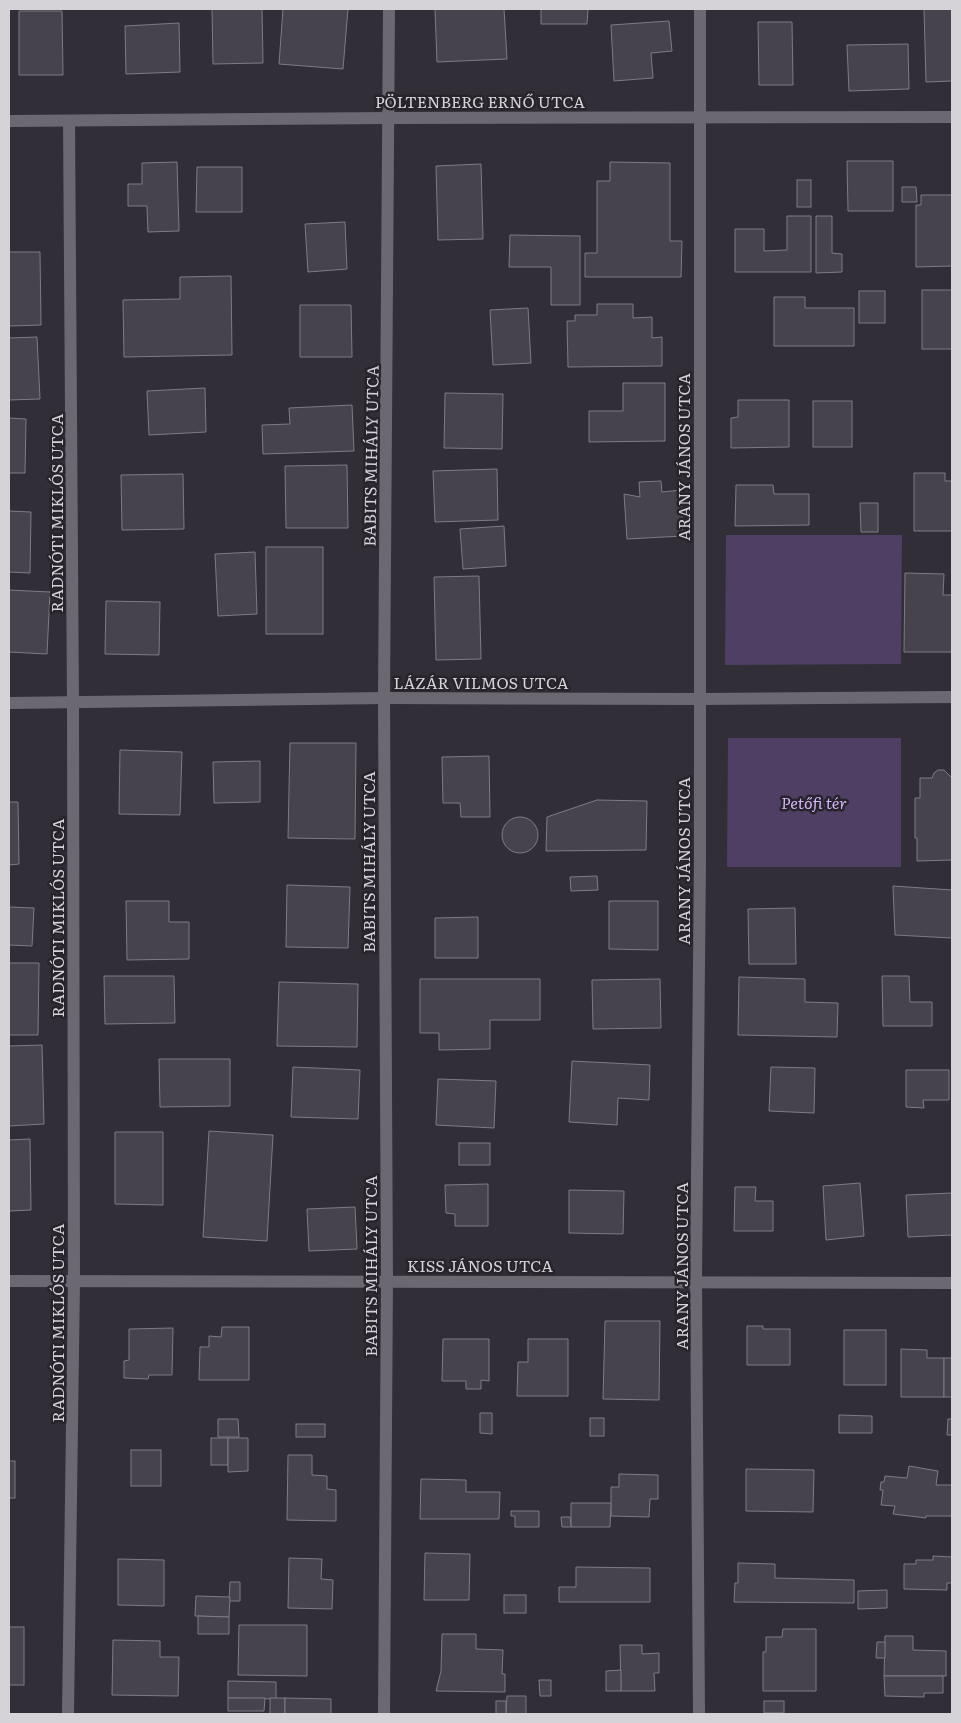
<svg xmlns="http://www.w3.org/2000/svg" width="961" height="1723" viewBox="0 0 961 1723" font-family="Literata,serif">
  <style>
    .green { fill: #4f3f65 }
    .building { fill: #46434c; stroke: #7e7b85 }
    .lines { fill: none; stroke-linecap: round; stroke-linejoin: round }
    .minor { stroke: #6c6872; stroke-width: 12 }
    .labels { text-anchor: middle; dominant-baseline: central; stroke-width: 5; stroke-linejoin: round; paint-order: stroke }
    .street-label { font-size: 16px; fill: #d5d2d8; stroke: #27242c }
    .park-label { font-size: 16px; font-style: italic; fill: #d2b5fa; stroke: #27242c }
  </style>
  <rect width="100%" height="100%" fill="#312e37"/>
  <g class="green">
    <polygon points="726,535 902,535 901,664 725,665"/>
    <polygon points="728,738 901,738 901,867 727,867"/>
  </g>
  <g class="building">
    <polygon points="212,9 262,9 263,63 213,64"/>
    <polygon points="283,9 348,9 343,69 279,64"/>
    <polygon points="435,9 504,9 507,59 437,62"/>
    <polygon points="541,9 588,9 587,24 541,24"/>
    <polygon points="924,9 952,9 952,81 926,82"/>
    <polygon points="19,11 62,11 63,75 19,75"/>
    <polygon points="669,21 672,51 651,53 653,78 614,81 611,25"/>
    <polygon points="758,22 792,22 793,85 759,85"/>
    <polygon points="179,23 180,72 126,74 125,26"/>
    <polygon points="908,44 909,89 849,91 847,45"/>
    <polygon points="847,161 893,161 893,211 848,211"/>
    <polygon points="177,162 179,231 148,232 147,206 128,206 128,184 142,184 142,163"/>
    <polygon points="610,162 670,163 670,241 682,241 681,277 585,277 585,253 597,253 597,181 610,181"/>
    <polygon points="481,164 483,239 438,240 436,166"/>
    <polygon points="197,167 242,167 242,212 196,212"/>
    <rect x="797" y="180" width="14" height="27"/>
    <polygon points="902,187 916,187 917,202 902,202"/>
    <polygon points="921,195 952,195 952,266 916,267 916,205 921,205"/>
    <polygon points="787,216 811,216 811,272 735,272 735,229 764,229 764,251 787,250"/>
    <polygon points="816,216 832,216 832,253 842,254 842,272 816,273"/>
    <polygon points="345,222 347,269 308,272 305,224"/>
    <polygon points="510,235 580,236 580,305 551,305 551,267 509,267"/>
    <polygon points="9,252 40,252 41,325 9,326"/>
    <polygon points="231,276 232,355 124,357 123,300 180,299 180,277"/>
    <rect x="922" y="290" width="30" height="59"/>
    <rect x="859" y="291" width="26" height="32"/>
    <polygon points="774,297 805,297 805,308 854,308 854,346 774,346"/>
    <polygon points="597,304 633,304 633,318 652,317 652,338 662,337 662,366 568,367 567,321 575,321 575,315 597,315"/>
    <polygon points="300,305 351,305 352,357 300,357"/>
    <polygon points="528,308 531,363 493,365 490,310"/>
    <polygon points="37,337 40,399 9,400 9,338"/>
    <polygon points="623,383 665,383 665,441 589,442 589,411 623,411"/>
    <polygon points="205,388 206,432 149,435 147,391"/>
    <polygon points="445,393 503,394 502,449 444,448"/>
    <polygon points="738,400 789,400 789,447 731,448 731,418 738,417"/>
    <rect x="813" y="401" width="39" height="46"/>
    <polygon points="352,405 354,451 263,454 262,425 290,424 289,408"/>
    <polygon points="9,418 26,419 25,473 9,473"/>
    <polygon points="347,465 348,528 286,528 285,466"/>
    <polygon points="497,469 498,520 435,522 433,471"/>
    <polygon points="914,473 945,473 945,481 952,481 952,531 914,531"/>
    <polygon points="183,474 184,529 122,530 121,475"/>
    <polygon points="661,481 662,492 681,490 683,536 627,539 624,494 640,497 639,482"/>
    <polygon points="736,485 773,485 774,494 809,494 809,525 735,526"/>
    <polygon points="860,503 878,503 878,532 861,532"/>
    <polygon points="9,511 31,512 30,573 9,572"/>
    <polygon points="504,526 506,566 463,569 460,529"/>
    <rect x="266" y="547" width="57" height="87"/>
    <polygon points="255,552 257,614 218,616 215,554"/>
    <polygon points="905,573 944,574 943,595 952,595 952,652 904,652"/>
    <polygon points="479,576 481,659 436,660 434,577"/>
    <polygon points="9,590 50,592 47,654 9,652"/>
    <polygon points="106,601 160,602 159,655 105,654"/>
    <polygon points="290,743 356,743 355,839 288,838"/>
    <polygon points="120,750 182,752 180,815 119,814"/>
    <polygon points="489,756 490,817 461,817 460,803 443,803 442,757"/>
    <polygon points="260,761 260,802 214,803 213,762"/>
    <polygon points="938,770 944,770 952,778 952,860 917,861 917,838 915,838 915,798 920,798 920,778 932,778 934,773"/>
    <polygon points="597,800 647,801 646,850 546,851 547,817"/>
    <polygon points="9,802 18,802 19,864 9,865"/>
    <circle cx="520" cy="835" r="18"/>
    <polygon points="597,876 598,890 571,891 570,877"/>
    <polygon points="287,885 350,887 348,948 286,947"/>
    <polygon points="893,886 952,890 952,938 895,935"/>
    <polygon points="126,901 169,901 169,922 189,922 189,959 127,960"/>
    <polygon points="609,901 658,901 658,950 609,949"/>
    <polygon points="9,907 34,908 32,946 9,945"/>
    <polygon points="795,908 796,964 749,964 748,909"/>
    <polygon points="478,917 478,958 435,958 435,918"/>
    <polygon points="9,963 39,963 38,1035 9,1035"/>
    <polygon points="104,976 174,976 175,1023 105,1024"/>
    <polygon points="882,976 909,976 910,1002 932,1002 932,1026 883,1026"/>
    <polygon points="739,977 805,979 805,1002 838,1003 837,1037 738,1035"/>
    <polygon points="420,979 540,979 540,1020 490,1020 490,1049 439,1050 439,1033 420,1033"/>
    <polygon points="660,979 661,1028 593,1029 592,980"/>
    <polygon points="279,982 358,984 357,1047 277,1046"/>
    <polygon points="42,1045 44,1124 9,1126 9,1046"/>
    <polygon points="159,1059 230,1059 230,1106 160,1107"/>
    <polygon points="572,1061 650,1065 649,1100 618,1098 617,1125 569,1122"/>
    <polygon points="293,1067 360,1070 358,1119 291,1117"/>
    <polygon points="771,1067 815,1068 814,1113 769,1111"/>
    <polygon points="906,1070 949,1070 949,1100 923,1100 924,1108 906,1107"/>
    <polygon points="438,1079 496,1081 494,1128 436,1125"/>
    <polygon points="209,1131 273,1135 267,1241 203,1237"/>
    <polygon points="115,1132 163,1132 163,1205 115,1204"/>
    <polygon points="30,1139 31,1210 9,1211 9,1140"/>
    <rect x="459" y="1143" width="31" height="22"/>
    <polygon points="860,1183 864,1236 826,1240 823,1186"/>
    <polygon points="488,1184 488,1226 455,1226 455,1214 446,1213 445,1185"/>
    <polygon points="735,1187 756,1187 755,1201 773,1201 773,1231 734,1231"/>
    <polygon points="569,1190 624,1191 623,1234 569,1233"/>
    <polygon points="952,1193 952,1235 908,1237 906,1195"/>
    <polygon points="355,1207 357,1249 309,1251 307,1209"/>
    <polygon points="605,1321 660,1321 659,1400 603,1399"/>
    <polygon points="747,1326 763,1326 763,1329 790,1329 790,1365 747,1365"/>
    <polygon points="222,1327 249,1327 249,1380 199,1380 200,1347 209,1347 209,1336 221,1337"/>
    <polygon points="173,1328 172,1375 149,1375 148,1379 124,1378 124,1361 129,1360 129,1329"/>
    <rect x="844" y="1330" width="42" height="55"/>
    <polygon points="443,1339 489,1339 489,1381 481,1380 481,1389 466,1389 466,1381 442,1381"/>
    <polygon points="528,1339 568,1339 568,1396 517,1396 518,1362 528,1362"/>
    <polygon points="901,1349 927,1350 927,1358 944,1358 944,1397 901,1397"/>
    <rect x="944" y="1358" width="8" height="39"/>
    <polygon points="480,1413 492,1413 492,1434 480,1433"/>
    <polygon points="839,1415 872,1416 872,1433 839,1433"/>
    <rect x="590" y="1418" width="14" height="18"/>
    <polygon points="218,1419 238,1419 239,1437 218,1437"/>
    <polygon points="948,1419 952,1419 952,1435 947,1435"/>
    <rect x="296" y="1424" width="29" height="13"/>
    <rect x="211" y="1438" width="17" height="27"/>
    <polygon points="228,1438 248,1438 248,1471 228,1472"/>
    <rect x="131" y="1450" width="30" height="36"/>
    <polygon points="288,1455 312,1455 312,1475 327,1476 327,1489 336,1490 336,1521 287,1520"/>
    <rect x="9" y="1461" width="6" height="37"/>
    <polygon points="909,1466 938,1471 936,1485 952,1485 952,1516 926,1516 926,1518 893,1514 895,1506 881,1505 883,1490 880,1490 881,1482 884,1482 885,1476 907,1478"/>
    <polygon points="746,1469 814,1470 813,1512 746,1511"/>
    <polygon points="619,1474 658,1475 658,1499 650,1499 649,1517 611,1516 611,1487 619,1487"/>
    <polygon points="421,1479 466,1480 466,1492 500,1492 499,1519 420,1519"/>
    <polygon points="571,1503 611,1503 610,1527 571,1527"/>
    <polygon points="511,1511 539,1511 539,1527 515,1527 515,1516 511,1516"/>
    <polygon points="561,1517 570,1517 571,1527 562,1527"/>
    <polygon points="425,1553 470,1554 469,1600 424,1600"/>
    <polygon points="933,1556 952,1557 952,1583 947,1583 947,1590 904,1589 904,1564 916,1564 916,1560 933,1560"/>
    <polygon points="289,1558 322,1559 321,1579 333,1580 332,1609 288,1608"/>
    <polygon points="118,1559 164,1560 164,1606 118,1605"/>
    <polygon points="738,1563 775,1564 775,1578 854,1580 854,1603 734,1602 735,1583 738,1583"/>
    <polygon points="576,1567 650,1568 650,1602 559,1602 559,1587 576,1587"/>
    <polygon points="230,1582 240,1582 240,1601 229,1601"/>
    <polygon points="887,1590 887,1608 858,1609 858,1591"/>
    <rect x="504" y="1595" width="22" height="18"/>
    <polygon points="196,1596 230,1597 229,1617 195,1616"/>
    <polygon points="198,1616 229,1617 229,1634 198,1634"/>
    <polygon points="239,1625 307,1625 307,1676 238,1675"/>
    <rect x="9" y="1627" width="15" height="58"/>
    <polygon points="783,1629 816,1629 816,1691 763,1691 763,1652 766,1652 766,1637 782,1637"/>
    <polygon points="442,1634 476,1634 476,1649 503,1650 502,1674 505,1674 505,1692 436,1691 441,1671"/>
    <polygon points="885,1636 913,1636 913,1650 946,1651 946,1676 884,1676"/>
    <polygon points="113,1640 160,1641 160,1657 179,1657 178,1696 112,1695"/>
    <polygon points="877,1642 885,1642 885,1658 876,1658"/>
    <polygon points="620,1645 642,1645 642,1654 659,1653 659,1673 654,1673 655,1691 621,1691"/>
    <polygon points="621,1670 621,1691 606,1691 606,1671"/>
    <polygon points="884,1676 943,1676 943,1693 924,1693 924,1697 885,1696"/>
    <polygon points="539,1680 551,1680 551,1696 540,1696"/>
    <polygon points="228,1681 276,1682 276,1699 228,1698"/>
    <polygon points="507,1696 526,1696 526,1714 506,1714"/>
    <polygon points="228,1698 265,1698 264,1711 228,1711"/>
    <rect x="270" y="1698" width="15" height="16"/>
    <polygon points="285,1698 331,1699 331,1714 285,1714"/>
    <rect x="496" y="1701" width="10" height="13"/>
    <rect x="764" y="1701" width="20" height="12"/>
  </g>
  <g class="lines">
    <g class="minor">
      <polyline points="9,121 389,118 952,117"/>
      <polyline points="9,703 384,698 700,699 952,697"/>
      <polyline points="9,1281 952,1283"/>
      <polyline points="68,1714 74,1281 73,702 69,121"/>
      <polyline points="384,1714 387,1282 384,698 389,9"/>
      <polyline points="699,1714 696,1281 700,858 700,9"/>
    </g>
  </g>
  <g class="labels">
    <g class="street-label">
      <text x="480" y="101">PÖLTENBERG ERNŐ UTCA</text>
      <text transform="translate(370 456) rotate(-89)">BABITS MIHÁLY UTCA</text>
      <text transform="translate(683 457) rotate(-90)">ARANY JÁNOS UTCA</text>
      <text transform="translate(56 513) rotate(-90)">RADNÓTI MIKLÓS UTCA</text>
      <text x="481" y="682">LÁZÁR VILMOS UTCA</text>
      <text transform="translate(683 861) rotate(-90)">ARANY JÁNOS UTCA</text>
      <text transform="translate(368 862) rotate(-90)">BABITS MIHÁLY UTCA</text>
      <text transform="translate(57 918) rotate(-90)">RADNÓTI MIKLÓS UTCA</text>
      <text x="480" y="1265">KISS JÁNOS UTCA</text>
      <text transform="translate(370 1266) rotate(-90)">BABITS MIHÁLY UTCA</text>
      <text transform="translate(681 1266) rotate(-90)">ARANY JÁNOS UTCA</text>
      <text transform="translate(57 1323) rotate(-90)">RADNÓTI MIKLÓS UTCA</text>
    </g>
    <g class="park-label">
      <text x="814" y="802">Petőfi tér</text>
    </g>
  </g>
  <rect width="961" height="1723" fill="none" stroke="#d5d2d8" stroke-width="20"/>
</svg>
